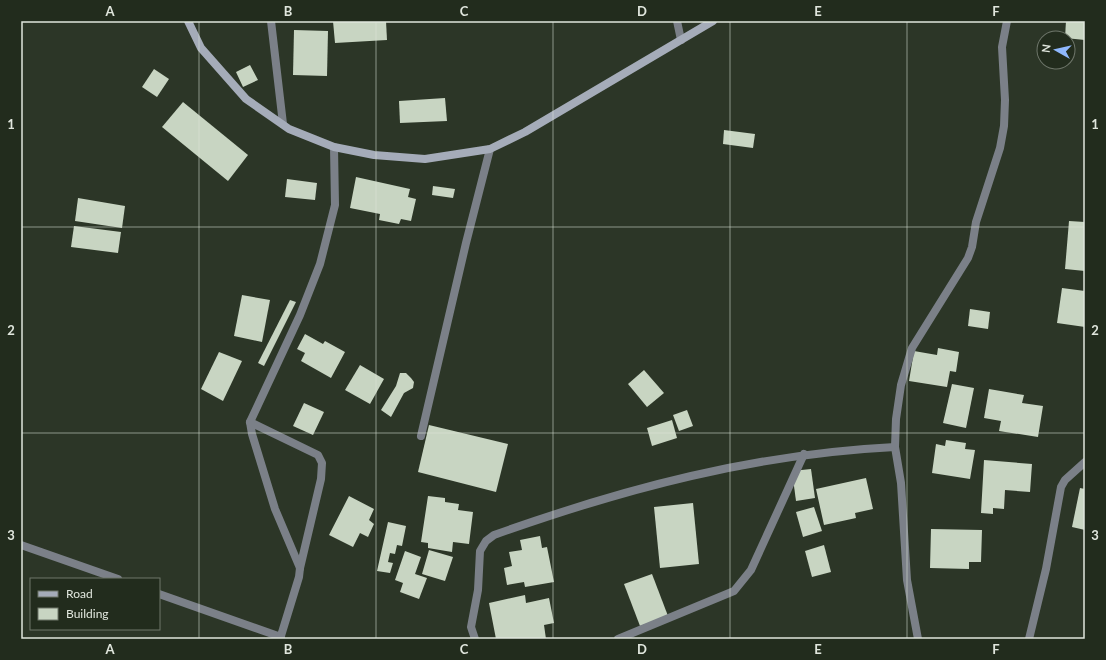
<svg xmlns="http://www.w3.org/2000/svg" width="1106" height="660" viewBox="0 0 1106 660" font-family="Lato,sans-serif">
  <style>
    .building { fill: #c8d5c2 }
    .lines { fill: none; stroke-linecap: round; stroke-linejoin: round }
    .street { stroke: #7b8088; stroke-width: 8 }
    .secondary { stroke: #a5acb9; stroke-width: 8 }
    .grid { fill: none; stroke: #e0e6dd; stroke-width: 1; stroke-opacity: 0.55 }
    .neatline { fill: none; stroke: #e0e6dd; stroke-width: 1.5 }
    .grid-label { font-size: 13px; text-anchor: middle; font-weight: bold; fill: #e0e6dd }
  </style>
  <rect width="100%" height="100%" fill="#2c3627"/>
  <g class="building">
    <polygon points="333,21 386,21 387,40 335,43"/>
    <polygon points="1066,21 1085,21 1085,40 1065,38"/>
    <polygon points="294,30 328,31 327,76 293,75"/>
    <polygon points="250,65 258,80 243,87 236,72"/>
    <polygon points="154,69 169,79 157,97 142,87"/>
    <polygon points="445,98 447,121 400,123 399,101"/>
    <polygon points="183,102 248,155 228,181 162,127"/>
    <polygon points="724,130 755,134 753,148 723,144"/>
    <polygon points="356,177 410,189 408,197 416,199 411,221 401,219 399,224 379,220 380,214 350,208"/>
    <polygon points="287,179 317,183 315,200 285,197"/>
    <polygon points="433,186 455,189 453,198 432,195"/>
    <polygon points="78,198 125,206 122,228 75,221"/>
    <polygon points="1069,221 1085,222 1085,271 1065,269"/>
    <polygon points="74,226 121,232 118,253 71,247"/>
    <polygon points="1062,288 1085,291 1085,327 1057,323"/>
    <polygon points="242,295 270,300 262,342 234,336"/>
    <polygon points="290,300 296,302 264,366 258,363"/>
    <polygon points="970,309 990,312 988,329 968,326"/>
    <polygon points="305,334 323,344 325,341 345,352 331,378 301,361 305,353 297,349"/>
    <polygon points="938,348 959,352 956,372 950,371 947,387 909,381 914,351 937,355"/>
    <polygon points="219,352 242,361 223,401 201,389"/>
    <polygon points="360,365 384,379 370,404 345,390"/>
    <polygon points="644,370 664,393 647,407 628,384"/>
    <polygon points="400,373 406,373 411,378 414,382 413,388 404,393 391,417 381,410 396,386"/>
    <polygon points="952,384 974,388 966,428 943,423"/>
    <polygon points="989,389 1024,395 1022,403 1043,406 1038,437 999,431 1001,421 984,418"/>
    <polygon points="304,403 324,412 313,435 293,426"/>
    <polygon points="687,410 693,426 679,431 673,415"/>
    <polygon points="672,420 677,438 652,446 647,428"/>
    <polygon points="429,425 508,444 496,492 418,472"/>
    <polygon points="946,440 966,443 965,449 975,450 970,479 932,473 936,444 945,446"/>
    <polygon points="984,460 1032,464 1030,492 1005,490 1004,509 993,508 993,514 981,513"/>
    <polygon points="811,469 815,498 796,501 792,471"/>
    <polygon points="866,478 873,509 855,513 856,518 824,525 816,489"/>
    <polygon points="1080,488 1085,489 1085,530 1072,527"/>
    <polygon points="349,496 374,509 369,520 374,524 368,537 360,533 353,547 329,535"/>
    <polygon points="428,496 445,498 445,502 459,504 458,510 473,512 469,544 453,542 452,552 428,548 428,543 421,542"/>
    <polygon points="693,503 699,564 660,568 654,507"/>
    <polygon points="814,507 822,531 803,537 796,512"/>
    <polygon points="388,522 406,526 402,546 397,545 395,554 390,553 388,562 393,563 390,573 377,571"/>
    <polygon points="931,529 982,530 981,562 969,562 969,569 930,568"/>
    <polygon points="540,536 542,548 547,547 554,582 525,587 524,582 507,585 504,568 512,566 509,552 522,550 520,540"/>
    <polygon points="824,545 831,572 812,577 805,551"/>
    <polygon points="429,550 453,557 445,581 422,574"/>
    <polygon points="405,551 421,557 415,574 427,578 419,599 400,592 403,583 395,580"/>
    <polygon points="652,574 668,616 640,626 624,584"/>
    <polygon points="525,595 526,603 549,598 554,623 544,625 546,639 496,639 489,603"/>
  </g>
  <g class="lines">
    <g class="street">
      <polyline points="271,21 283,124"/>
      <polyline points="677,21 681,40"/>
      <polyline points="250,422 318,455 322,463 321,479 300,568"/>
      <polyline points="421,436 466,243 490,149"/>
      <polyline points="21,545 118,579"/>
      <polyline points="159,594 281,637"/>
      <polyline points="280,639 299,577 300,568 275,509 252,434 250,422 300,315 320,264 335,205 334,147"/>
      <path d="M475,639l-4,-12 7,-37 2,-39 6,-10 8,-6c132,-47 260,-81 401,-88"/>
      <polyline points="618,639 734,591 751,570 804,454"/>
      <polyline points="918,639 907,580 901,483 895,447 896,419 901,385 912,348 968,258 972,247 976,222 1000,148 1004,126 1005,100 1002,47 1007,21"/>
      <polyline points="1029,639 1046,569 1061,487 1065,480 1085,462"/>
    </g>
    <polyline class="secondary" points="188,21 201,48 246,99 289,129 334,147 374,155 425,159 490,149 525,132 713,21"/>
  </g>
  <path class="grid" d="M199,21v618M376,21v618M553,21v618M730,21v618M907,21v618M21,227h1064M21,433h1064"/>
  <rect width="1106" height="660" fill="none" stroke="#222c1d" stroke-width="44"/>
  <rect x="30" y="578" width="130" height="52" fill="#222c1d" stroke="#6e766a"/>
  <rect x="38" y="591" width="20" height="6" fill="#a5acb9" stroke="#6e766a"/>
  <text x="66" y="598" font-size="12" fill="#e0e6dd">Road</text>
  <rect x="38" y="608" width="20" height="12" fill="#c8d5c2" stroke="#6e766a"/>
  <text x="66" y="618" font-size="12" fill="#e0e6dd">Building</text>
  <g transform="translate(1056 50) rotate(278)"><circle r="19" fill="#222c1d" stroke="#6e766a"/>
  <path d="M0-3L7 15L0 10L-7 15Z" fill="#8fb8fd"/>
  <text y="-6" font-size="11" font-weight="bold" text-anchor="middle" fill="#e0e6dd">N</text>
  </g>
  <rect x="22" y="22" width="1062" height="616" class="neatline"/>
  <g class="grid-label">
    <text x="110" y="16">A</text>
    <text x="288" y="16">B</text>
    <text x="464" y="16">C</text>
    <text x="642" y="16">D</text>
    <text x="818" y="16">E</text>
    <text x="996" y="16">F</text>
    <text x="11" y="129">1</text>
    <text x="1095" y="129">1</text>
    <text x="11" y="335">2</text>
    <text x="1095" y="335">2</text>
    <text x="11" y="540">3</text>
    <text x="1095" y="540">3</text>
    <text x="110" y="654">A</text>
    <text x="288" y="654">B</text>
    <text x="464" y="654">C</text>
    <text x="642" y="654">D</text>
    <text x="818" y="654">E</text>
    <text x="996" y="654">F</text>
  </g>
</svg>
